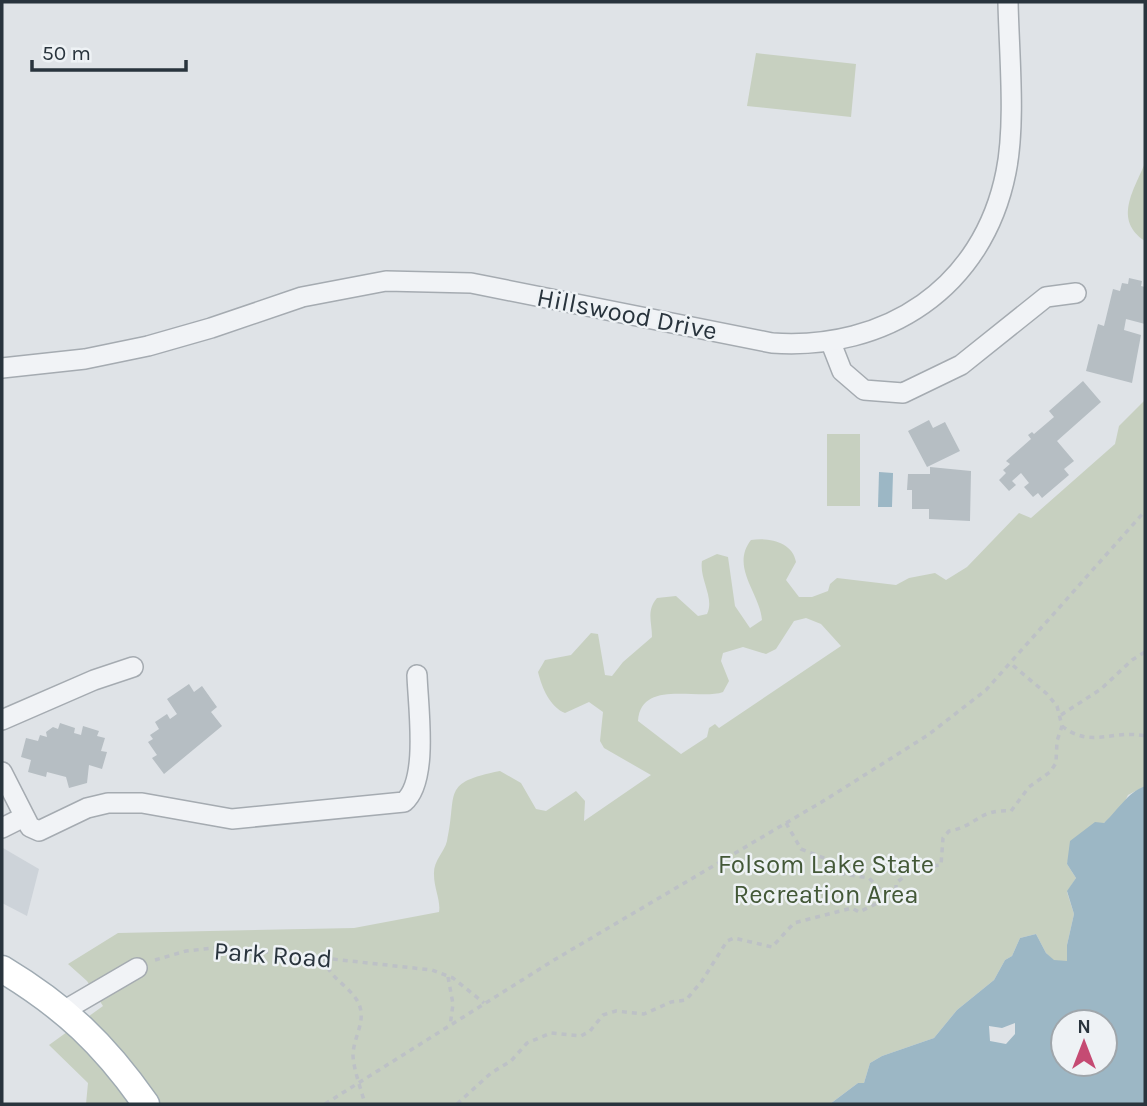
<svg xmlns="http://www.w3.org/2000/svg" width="1147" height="1106" viewBox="0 0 1147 1106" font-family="Karla,sans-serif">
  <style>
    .built { fill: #cdd3d9 }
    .green { fill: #c7d0c0; fill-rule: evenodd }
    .water { fill: #9cb7c5; fill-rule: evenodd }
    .building { fill: #b6bec3 }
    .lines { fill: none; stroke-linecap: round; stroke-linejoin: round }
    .minor-casing { stroke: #a5abb1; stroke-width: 22 }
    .major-casing { stroke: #9faab2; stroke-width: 29 }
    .path { stroke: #bdc1c6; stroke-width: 3.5; stroke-dasharray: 5 5; stroke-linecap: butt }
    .minor { stroke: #f1f3f6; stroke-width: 19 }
    .major { stroke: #fff; stroke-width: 26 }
    .labels { text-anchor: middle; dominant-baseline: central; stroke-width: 5; stroke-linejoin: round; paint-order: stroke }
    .street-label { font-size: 26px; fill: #29343d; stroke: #eef2f5 }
    .park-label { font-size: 26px; fill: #435837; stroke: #eef2f5 }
  </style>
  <rect width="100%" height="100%" fill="#dfe3e7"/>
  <polygon class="built" points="2,844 3,848 39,869 27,916 2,903"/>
  <g class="green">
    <polygon points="756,53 856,64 851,117 747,106"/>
    <path d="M1145,163v78c-32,-21 -11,-51 0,-78z"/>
    <path d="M1145,400v386l-17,9 -6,12 -18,16h-9c-13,13 -23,22 -28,41l9,14 -9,14 7,22 -7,31 1,16h-14l-8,-8 -10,-19 -16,4 -8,18 -7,4 -11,20 -37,30 -23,28 -52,18 -12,7 -6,20h-6l-28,21h-744l2,-21 -39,-38 54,-39 -16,-25 -19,-17 50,-31 236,-5 85,-16c2,-11 -5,-24 -5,-37 -1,-14 10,-22 13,-34 11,-49 -7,-58 53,-70l21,12 15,26 10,2 30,-20 9,10 -1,20 67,-46 -47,-27 -4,-7 3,-29 -14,-10 -24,11c-15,-6 -23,-25 -27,-41l7,-12 26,-5 20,-22 7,1 7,41 7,1 11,-14 29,-25c0,-15 -6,-26 5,-39l19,-2 22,20 9,-2c8,-16 -8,-35 -5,-53l15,-7 11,3 7,49 15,22 12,-8c-2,-27 -32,-53 -11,-80 17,-3 42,2 45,22l-10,18 13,17h13l16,-6 2,-7 7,-6 59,7 13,-7 26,-5 11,7 21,-13 52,-54 12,5 84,-74 4,-18zM806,618l15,6 20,22 -122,82 -4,-4 -6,4 -2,9 -26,17 -43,-33c3,-43 61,-20 85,-29l6,-11 -8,-20 2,-8 20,-6 23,7 10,-5 18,-28z"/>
    <rect x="827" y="434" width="33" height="72"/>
  </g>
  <g class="water">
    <polygon points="879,472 893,473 892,507 878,507"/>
    <path d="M1145,786v318h-315l28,-21h6l6,-20 12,-7 52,-18 23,-28 37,-30 11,-20 7,-4 8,-18 16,-4 10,19 8,7 13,1v-16l7,-31 -7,-23 9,-13 -9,-14 3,-23 25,-19 9,1c15,-14 23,-30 41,-37zM1063,1022h42v42h-42zM1015,1023v11l-9,10 -16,-3 -1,-15 13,2z"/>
  </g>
  <g class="building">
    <polygon points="1129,278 1142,281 1141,286 1145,287 1145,324 1126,319 1124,330 1141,335 1132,383 1086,371 1098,324 1104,326 1113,289 1120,291 1122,283 1128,284"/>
    <polygon points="1083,381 1101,402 1057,441 1074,461 1064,469 1069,475 1042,498 1038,493 1033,497 1024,487 1029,483 1021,473 1012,481 1016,485 1009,491 999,480 1006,473 1003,470 1010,464 1006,461 1031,439 1028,435 1032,432 1034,434 1054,417 1049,411"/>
    <polygon points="929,420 933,428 945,422 960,451 927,467 908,431"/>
    <polygon points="930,467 971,471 970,521 929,519 929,509 912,509 912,490 907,490 908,474 930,474"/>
    <polygon points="189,684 194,692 202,686 217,707 211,712 222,726 164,774 152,758 157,755 148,742 153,739 150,735 159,729 155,722 167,714 170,719 177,714 167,699"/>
    <polygon points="60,723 75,728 74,733 81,735 83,726 99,731 97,736 105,738 101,751 107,752 102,769 89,765 87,783 69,788 66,777 47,772 46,777 28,772 31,760 21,757 26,738 38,741 40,735 47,737 46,732 53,727 58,729"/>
  </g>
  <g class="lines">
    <defs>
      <g id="minor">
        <polyline points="831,343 842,371 864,390 903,393 961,365 1046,297 1076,293"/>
        <path d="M2,368l83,-9 63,-13 63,-18 91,-31 84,-16 85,2 301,60c114,8 211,-55 234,-171 10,-49 3,-119 2,-170"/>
        <polyline points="2,720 94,680 133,667"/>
        <path d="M2,772l28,55 9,4 48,-23 21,-5h34l90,16 172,-17c25,-21 14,-95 13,-127"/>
        <polyline points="2,828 24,817"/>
        <polyline points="65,1010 137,968"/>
      </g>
      <path id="major" d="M2,969c63,38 102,75 144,135"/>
    </defs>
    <use href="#minor" class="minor-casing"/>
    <use href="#major" class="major-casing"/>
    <g class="path">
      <polyline points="1061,715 1101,689 1132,660 1145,652"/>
      <path d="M1062,726c29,23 50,3 83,10"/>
      <polyline points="786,823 801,849 834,862 827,869 829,872 869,878 888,898"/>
      <path d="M325,958c1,20 29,29 35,49 5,17 -7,31 -7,49 1,15 8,33 12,48"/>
      <polyline points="155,960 186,951 223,947 432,970 453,978 484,1003"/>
      <polyline points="448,977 453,1004 450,1026"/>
      <polyline points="325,1104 554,960 825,800 928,735 986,690 1145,511"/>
      <path d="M457,1104l34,-31 20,-12 16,-18 24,-10 30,3 9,-5 13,-16 13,-4 28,3 27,-12 15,-2 16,-19 25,-40 7,-3 38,9 22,-24 58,-15 7,4 29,-14 8,-7v-8l19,-15 26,-3 2,-27 6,-7c29,-5 28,-22 62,-20l18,-24 21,-15 6,-9 1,-22 5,-15 -5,-20 -10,-12 -37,-31"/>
    </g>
    <use href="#minor" class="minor"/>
    <use href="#major" class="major"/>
  </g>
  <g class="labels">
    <g class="street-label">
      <text transform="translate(627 314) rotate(11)">Hillswood Drive</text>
      <text transform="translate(273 955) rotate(4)">Park Road</text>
    </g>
    <g class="park-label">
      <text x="826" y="864">Folsom Lake State<tspan x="826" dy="30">Recreation Area</tspan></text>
    </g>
  </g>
  <rect width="1147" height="1106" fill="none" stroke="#29343d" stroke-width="7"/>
  <g transform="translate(1084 1043)"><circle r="33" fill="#eef2f5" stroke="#9fa6ab" stroke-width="2"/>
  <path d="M0-5L12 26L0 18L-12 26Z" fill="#c54b73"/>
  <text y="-10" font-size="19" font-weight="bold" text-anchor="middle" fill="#29343d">N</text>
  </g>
  <path d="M32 60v10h154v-10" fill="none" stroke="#29343d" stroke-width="3.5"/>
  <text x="42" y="60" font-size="21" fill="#29343d" stroke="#eef2f5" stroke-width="5" paint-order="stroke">50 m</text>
</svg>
